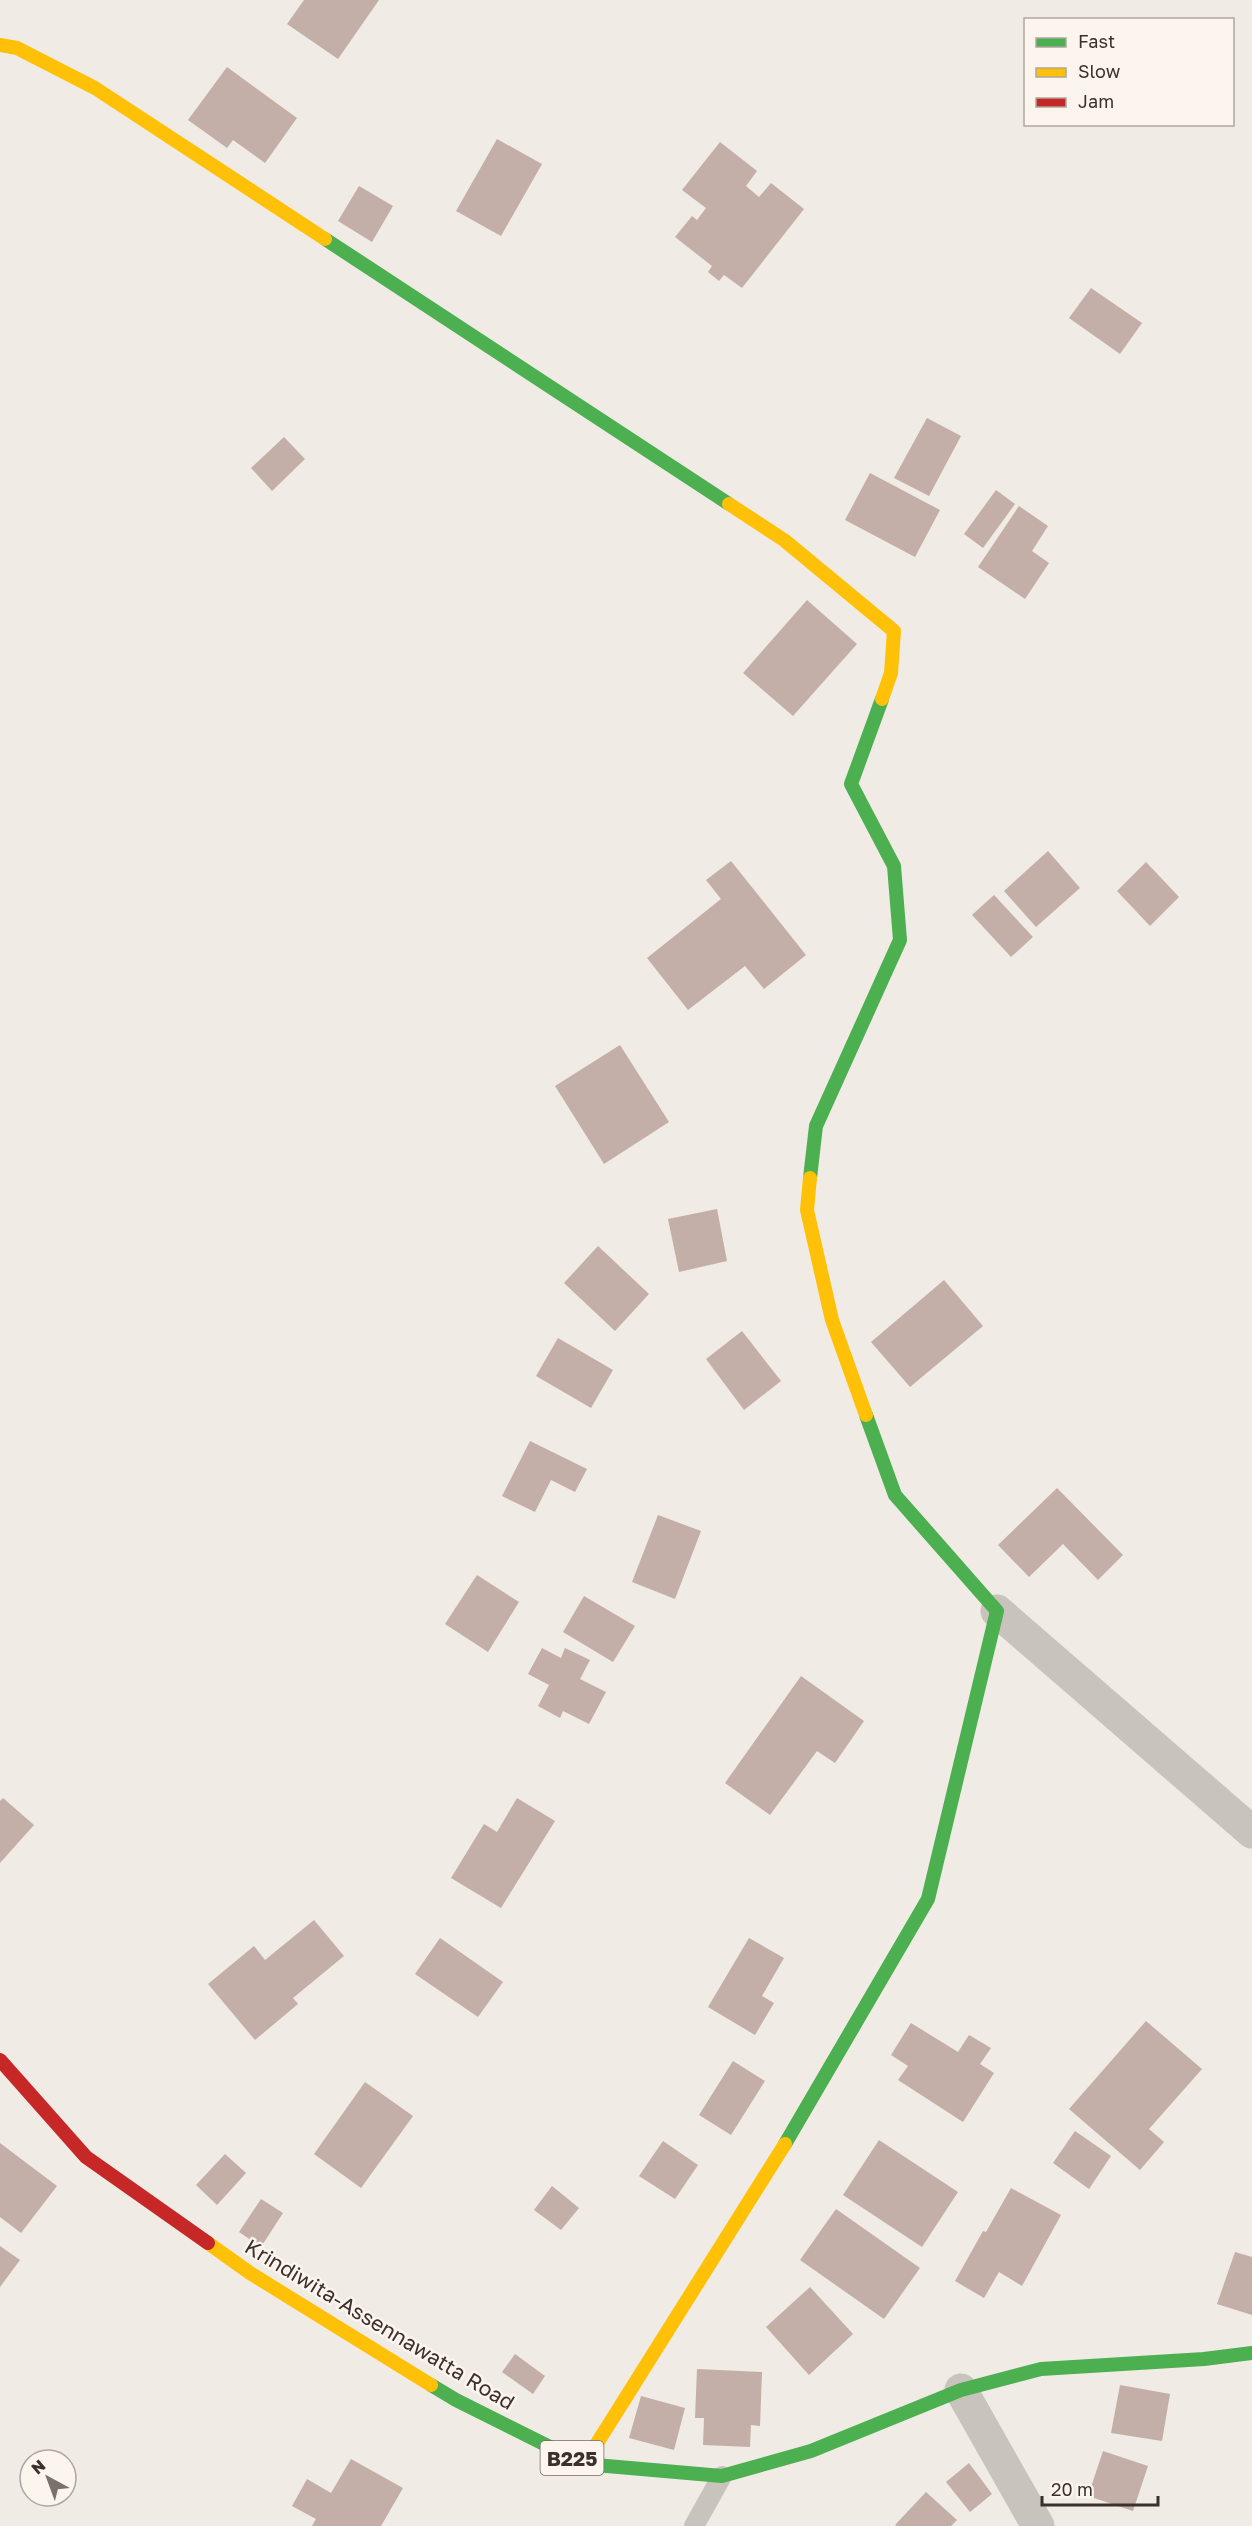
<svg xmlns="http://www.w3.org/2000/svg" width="1252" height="2526" viewBox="0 0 1252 2526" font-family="'Golos Text',sans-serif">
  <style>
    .building { fill: #c3afa7 }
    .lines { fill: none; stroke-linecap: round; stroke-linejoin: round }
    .lane { stroke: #c9c3be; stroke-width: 20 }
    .street { stroke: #c9c3be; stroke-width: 33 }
    .fast { stroke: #4caf50; stroke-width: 14 }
    .slow { stroke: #ffc107; stroke-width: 14 }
    .jam { stroke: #c62828; stroke-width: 14 }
    .labels { text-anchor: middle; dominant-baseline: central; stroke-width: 5; stroke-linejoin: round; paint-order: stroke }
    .shield { fill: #fbf5ee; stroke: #756b66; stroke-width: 1.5 }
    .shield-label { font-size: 20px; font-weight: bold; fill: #3b302b }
    .street-label { font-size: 21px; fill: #3b302b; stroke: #fbf5ee }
  </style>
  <rect width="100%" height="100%" fill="#f0ebe5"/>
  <g class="building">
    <polygon points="304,0 379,0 338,59 287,24"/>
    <polygon points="227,67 297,118 265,163 233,140 227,148 188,120"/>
    <polygon points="497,139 542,164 501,236 456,211"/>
    <polygon points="720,142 757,171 746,186 759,197 771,183 804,209 742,288 724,275 719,281 708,272 712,266 675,237 692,216 697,220 706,208 682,190"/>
    <polygon points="359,186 393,206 372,242 338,221"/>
    <polygon points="1091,288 1142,323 1120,354 1069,318"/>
    <polygon points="927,418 961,436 929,496 894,478"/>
    <polygon points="284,437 305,459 272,491 251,468"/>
    <polygon points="870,473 940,510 915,557 845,520"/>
    <polygon points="996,490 1015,504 983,548 964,534"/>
    <polygon points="1019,506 1048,526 1032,551 1049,563 1025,599 978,567"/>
    <polygon points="807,600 857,644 793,716 743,673"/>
    <polygon points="1048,851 1080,888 1036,927 1004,891"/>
    <polygon points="731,861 806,955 764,989 745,966 688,1010 647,958 721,899 706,880"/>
    <polygon points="1146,862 1179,897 1150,926 1117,891"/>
    <polygon points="994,895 1033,937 1011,957 972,915"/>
    <polygon points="620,1045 669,1122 604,1164 555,1086"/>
    <polygon points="717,1209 727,1261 679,1272 668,1219"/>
    <polygon points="598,1246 649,1294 615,1331 564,1283"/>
    <polygon points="944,1280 983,1326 910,1387 871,1342"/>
    <polygon points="742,1331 781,1381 744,1410 706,1359"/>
    <polygon points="558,1338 613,1370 591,1408 536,1376"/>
    <polygon points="530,1441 587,1469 575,1492 551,1480 535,1512 502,1496"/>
    <polygon points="1057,1488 1123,1555 1098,1580 1063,1544 1029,1577 998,1545"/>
    <polygon points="658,1515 701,1531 675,1599 632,1582"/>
    <polygon points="477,1575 519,1602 488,1652 445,1624"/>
    <polygon points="584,1596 635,1626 613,1662 563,1632"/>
    <polygon points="542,1648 561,1658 565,1648 590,1660 580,1679 606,1692 589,1724 563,1711 560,1718 538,1706 549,1685 528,1674"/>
    <polygon points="801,1676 864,1721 835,1763 817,1751 770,1815 725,1783"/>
    <polygon points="3,1798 34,1825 0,1863 0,1801"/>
    <polygon points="517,1798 555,1821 501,1908 451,1878 484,1824 497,1832"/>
    <polygon points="314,1920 344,1956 293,1998 298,2004 255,2040 208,1984 254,1946 265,1960"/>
    <polygon points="440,1938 503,1982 478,2017 415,1974"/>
    <polygon points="749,1938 784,1958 762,1996 774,2003 755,2035 708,2007"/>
    <polygon points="1146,2021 1202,2069 1149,2129 1164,2142 1140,2170 1069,2109"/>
    <polygon points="911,2023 958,2052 969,2035 991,2048 980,2064 994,2073 963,2122 898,2080 908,2066 891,2055"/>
    <polygon points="733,2061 765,2081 731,2135 699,2115"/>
    <polygon points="365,2082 413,2116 361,2188 314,2154"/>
    <polygon points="1075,2131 1111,2156 1089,2189 1053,2163"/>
    <polygon points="879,2140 958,2192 922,2247 843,2195"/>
    <polygon points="663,2141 698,2165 675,2199 639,2176"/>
    <polygon points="0,2143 57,2186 21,2233 0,2217"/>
    <polygon points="225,2154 246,2173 217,2205 196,2185"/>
    <polygon points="552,2186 579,2208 561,2230 534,2210"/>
    <polygon points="1011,2188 1061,2215 1022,2286 999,2272 984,2298 955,2281 983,2231 986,2232"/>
    <polygon points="261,2199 283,2213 261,2247 239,2232"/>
    <polygon points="836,2209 920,2268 884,2319 800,2260"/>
    <polygon points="0,2246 20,2260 0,2287"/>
    <polygon points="1235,2252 1252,2257 1252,2315 1217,2304"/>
    <polygon points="810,2287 853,2334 809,2375 766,2327"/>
    <polygon points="515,2354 545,2376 533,2394 502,2372"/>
    <polygon points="697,2369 762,2372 760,2426 751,2425 750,2447 703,2445 704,2418 695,2418"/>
    <polygon points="1120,2385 1170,2394 1162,2441 1111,2433"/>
    <polygon points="641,2396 685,2408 674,2450 629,2438"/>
    <polygon points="1103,2451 1148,2466 1133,2511 1088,2496"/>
    <polygon points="351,2459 403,2488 381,2526 312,2526 316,2519 292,2506 307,2479 331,2493"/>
    <polygon points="969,2463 992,2494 970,2512 946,2482"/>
    <polygon points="926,2492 957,2520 951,2526 897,2526 895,2525"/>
  </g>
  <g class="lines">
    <polyline class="lane" points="694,2526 722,2476"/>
    <g class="street">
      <polyline points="997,1611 1252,1832"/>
      <polyline points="961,2390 1038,2526"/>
    </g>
    <g class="fast">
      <polyline points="325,239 729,504"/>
      <polyline points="810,1178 816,1126 900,940 894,866 851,784 882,699"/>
      <polyline points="785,2144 928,1899 997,1611 895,1495 866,1415"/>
      <polyline points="431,2385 456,2400 584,2464 722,2476 811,2451 961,2390 1041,2369 1204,2359 1252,2353"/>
    </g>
    <g class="slow">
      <polyline points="0,45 17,48 95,88 325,239"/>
      <polyline points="729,504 784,540 894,631 891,673 882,699"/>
      <polyline points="810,1178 807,1210 832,1320 866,1415"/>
      <polyline points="208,2243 250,2273 431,2385"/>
      <polyline points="584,2464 785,2144"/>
    </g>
    <polyline class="jam" points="0,2060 86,2157 208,2243"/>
  </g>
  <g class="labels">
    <rect class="shield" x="540.5" y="2441" width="63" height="34" rx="4.5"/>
    <g class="shield-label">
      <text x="572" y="2458">B225</text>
    </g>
    <g class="street-label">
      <text transform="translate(380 2324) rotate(31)">Krindiwita-Assennawatta Road</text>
    </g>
  </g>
  <rect x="1024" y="18" width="210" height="108" fill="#fbf5ee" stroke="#aea6a0" stroke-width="1.5"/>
  <rect x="1036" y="38" width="30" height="9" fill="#4caf50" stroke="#aea6a0" stroke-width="1.5"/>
  <text x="1078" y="48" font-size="18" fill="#3b302b">Fast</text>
  <rect x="1036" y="68" width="30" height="9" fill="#ffc107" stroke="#aea6a0" stroke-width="1.5"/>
  <text x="1078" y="78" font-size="18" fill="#3b302b">Slow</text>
  <rect x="1036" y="98" width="30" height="9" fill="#c62828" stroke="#aea6a0" stroke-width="1.5"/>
  <text x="1078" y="108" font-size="18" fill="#3b302b">Jam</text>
  <g transform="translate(48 2478) rotate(319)"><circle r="28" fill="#fbf5ee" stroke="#aea6a0" stroke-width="1.5"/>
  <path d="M0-4.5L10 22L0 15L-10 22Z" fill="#7a716c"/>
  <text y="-9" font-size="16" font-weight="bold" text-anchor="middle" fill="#3b302b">N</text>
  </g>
  <path d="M1042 2496v9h116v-9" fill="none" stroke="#3b302b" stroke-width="3"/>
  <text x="1051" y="2496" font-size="18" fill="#3b302b" stroke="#fbf5ee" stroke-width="4.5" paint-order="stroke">20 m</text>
</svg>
